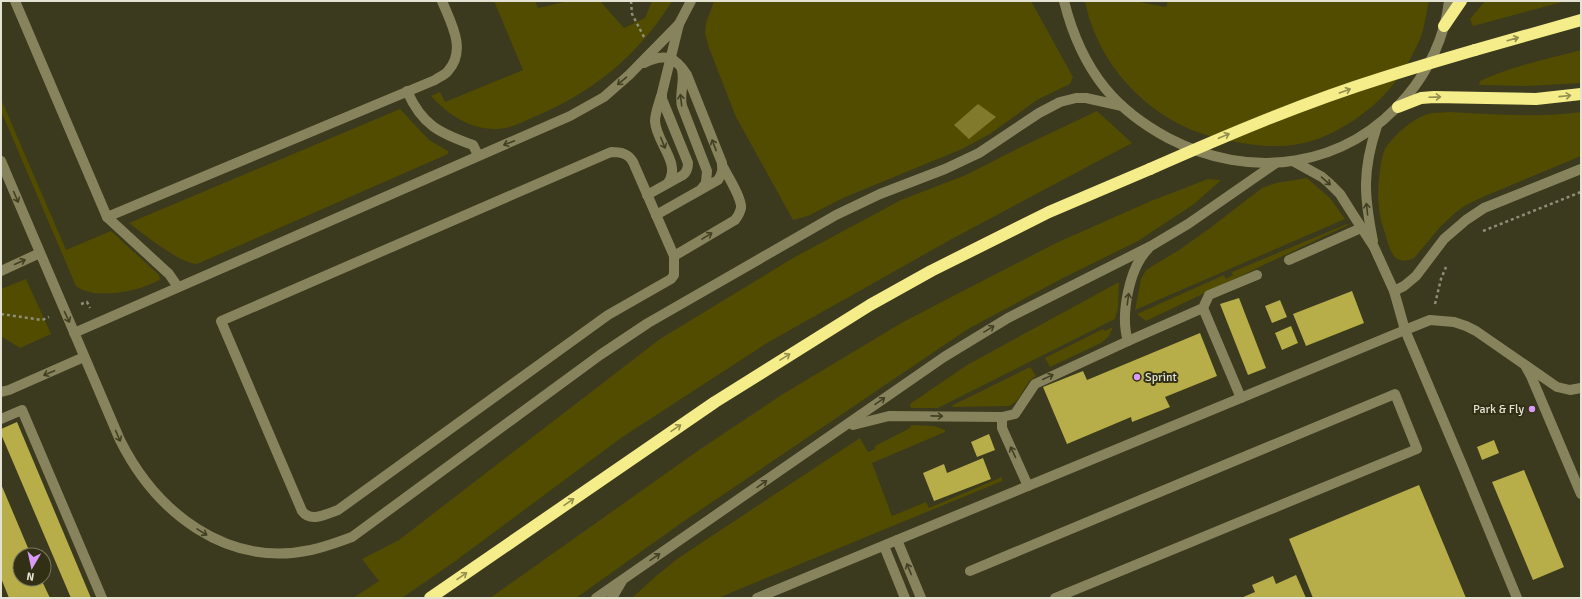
<svg xmlns="http://www.w3.org/2000/svg" width="1582" height="599" viewBox="0 0 1582 599" font-family="Signika,sans-serif">
  <style>
    .grass { fill: #524c00 }
    .water { fill: #817a2d }
    .building { fill: #b7ae49 }
    .lines { fill: none; stroke-linecap: round; stroke-linejoin: round }
    .path { stroke: #8f8e78; stroke-width: 2.5; stroke-dasharray: 3 3; stroke-linecap: butt }
    .minor { stroke: #87845d; stroke-width: 10 }
    .highway { stroke: #f5ed89; stroke-width: 12 }
    .highway-bridge { stroke: #f5ed89; stroke-width: 12 }
    .oneway { stroke: #938e4e }
    .oneway2 { stroke: #424023 }
    .poi-dot { fill: #d99af7; stroke: #312f14; stroke-width: 1.5 }
    .labels { text-anchor: middle; dominant-baseline: central; stroke-width: 4; stroke-linejoin: round; paint-order: stroke }
    .poi-label { font-size: 12px; fill: #e4e3d3; stroke: #312f14; text-anchor: start }
  </style>
  <rect width="100%" height="100%" fill="#3b391e"/>
  <g class="grass">
    <path d="M494,1h41l3,7 31,-7h31l24,27 21,-10 7,-17h20c-32,53 -80,92 -138,116 -11,5 -25,12 -37,12 -26,1 -50,-15 -66,-33l9,-4 5,10 78,-32z"/>
    <polygon points="714,1 1031,1 1073,77 1070,84 1037,100 990,134 962,149 843,198 808,216 793,220 736,117 709,48 705,34 706,23"/>
    <path d="M1085,1h49l32,6 2,-6h261c-3,12 -4,26 -9,38 -7,16 -17,34 -28,47 -21,26 -59,52 -93,58 -21,4 -42,2 -63,-2 -19,-4 -37,-8 -55,-17 -48,-24 -86,-71 -96,-124z"/>
    <polygon points="1485,1 1566,1 1473,26 1470,19"/>
    <path d="M1581,50v33l-53,3 -49,-1 1,-4c32,-15 67,-22 101,-31z"/>
    <path d="M1,99l65,151 45,-19 48,44 1,5c-21,11 -64,21 -84,6l-75,-175z"/>
    <path d="M400,109l29,31 19,11v3l-251,110c-17,0 -53,-30 -68,-41z"/>
    <polygon points="1097,111 1132,143 950,240 767,343 621,438 454,562 402,598 353,598 379,581 362,559 399,540 660,339 793,258 901,200 966,175 1019,148"/>
    <path d="M1449,112c44,2 89,6 132,0v44l-96,40 -19,9 -11,8 -13,12 -28,33c-6,3 -12,4 -18,0 -6,-5 -9,-18 -11,-25 -8,-21 -8,-41 -5,-63 1,-7 2,-15 5,-21 9,-14 27,-30 43,-35 6,-2 14,-1 21,-2z"/>
    <polygon points="1307,178 1330,198 1345,219 1135,310 1141,279 1146,270 1179,250 1210,228 1262,188 1276,183"/>
    <polygon points="1208,179 1221,180 1194,204 1138,241 1063,278 968,329 687,519 576,598 490,598 699,450 783,394 903,322 1056,243 1151,201"/>
    <polygon points="1347,224 1348,225 1146,321 1137,314 1224,275 1226,279 1233,275 1232,272"/>
    <polygon points="26,279 51,334 20,348 1,336 1,289"/>
    <polygon points="1119,282 1118,308 1115,319 938,408 911,408 910,404 967,365"/>
    <polygon points="1113,327 1109,336 1101,343 1050,367 1045,358 1103,329 1105,331"/>
    <path d="M1030,367l6,9c-14,8 -12,23 -27,30l-55,1 -3,-1z"/>
    <polygon points="911,425 934,426 945,430 945,432 872,463 892,516 926,502 929,508 1002,477 1002,481 718,598 632,598 655,577 677,559 860,438 868,452 875,449 875,446 910,428"/>
  </g>
  <polygon class="water" points="978,104 996,117 969,139 954,125"/>
  <g class="building">
    <polygon points="1352,291 1364,323 1306,346 1293,314"/>
    <polygon points="1239,298 1266,368 1248,375 1220,304"/>
    <polygon points="1280,300 1287,317 1272,323 1265,306"/>
    <polygon points="1291,326 1298,343 1282,350 1275,333"/>
    <polygon points="1200,333 1217,376 1165,397 1170,407 1132,422 1131,417 1067,444 1043,387 1083,371 1087,380"/>
    <polygon points="17,422 91,598 71,598 1,434 1,429"/>
    <polygon points="989,434 995,450 977,457 971,442"/>
    <polygon points="1494,440 1499,453 1482,460 1477,447"/>
    <polygon points="983,458 991,479 934,501 923,473 944,464 947,473"/>
    <polygon points="1524,470 1564,567 1533,580 1492,482"/>
    <polygon points="1,484 31,555 20,555 20,579 41,579 50,598 9,598 1,578"/>
    <polygon points="1419,485 1466,598 1313,598 1289,539"/>
    <polygon points="1296,575 1306,598 1241,598 1255,592 1252,585 1273,576 1276,584"/>
  </g>
  <g class="lines">
    <g class="path">
      <polyline points="631,1 632,14 644,37"/>
      <polyline points="1483,231 1581,192"/>
      <polyline points="81,304 87,302 90,308"/>
      <polyline points="1435,304 1441,279 1446,267"/>
      <polyline points="1,314 42,320 49,317"/>
    </g>
    <g class="minor">
      <polyline points="15,1 107,217 169,274 178,287"/>
      <path d="M1064,1c8,32 20,61 41,87 17,21 39,37 63,50 82,43 178,31 239,-42 22,-26 38,-60 42,-95"/>
      <path d="M644,63c20,-10 31,-7 43,12l35,88c1,7 0,11 -4,17l-62,35"/>
      <path d="M682,70c3,12 -3,24 0,36l25,65 -1,12 -4,5"/>
      <path d="M407,91c15,34 32,42 66,54l5,10"/>
      <path d="M661,96c-2,8 -6,17 -6,25 1,22 27,42 13,62"/>
      <path d="M611,152c9,0 17,1 22,10l41,94v19l-3,4 -63,36 -270,195c-12,4 -27,13 -36,1l-81,-190z"/>
      <path d="M1,161l119,279c36,72 106,128 191,110 14,-3 27,-8 41,-13l248,-182 48,-32 188,-108 44,-21 65,-25 34,-16 60,-40 21,-11 16,-4h10l36,8"/>
      <path d="M647,195l36,-20c4,-3 5,-7 5,-12l-26,-64v-6l17,-69 12,-23"/>
      <path d="M107,217l328,-137c4,-3 10,-5 13,-9 19,-21 3,-48 -6,-70"/>
      <path d="M1373,241c-9,-45 -11,-70 4,-115"/>
      <path d="M674,256l61,-36c3,-4 5,-7 6,-12 1,-10 -14,-33 -19,-43"/>
      <polyline points="1289,260 1361,228"/>
      <polyline points="1,271 40,253"/>
      <polyline points="1394,291 1404,286 1416,276 1444,239 1466,220 1484,208 1581,169"/>
      <polyline points="1203,308 1241,398"/>
      <polyline points="74,333 570,116 604,97 629,75 679,24"/>
      <polyline points="1128,341 1203,308 1209,295 1257,275"/>
      <polyline points="1526,367 1531,376 1581,494"/>
      <polyline points="1,392 9,390 84,357"/>
      <polyline points="1002,417 1002,428 1028,486"/>
      <polyline points="1,419 22,410 102,598"/>
      <path d="M853,425l36,-9 113,1 13,-3 20,-30 93,-43c-8,-25 1,-73 20,-92"/>
      <polyline points="897,540 921,598"/>
      <polyline points="884,546 905,598"/>
      <polyline points="970,571 1395,394 1417,449 1055,598"/>
      <polyline points="596,598 944,357 1008,318 1151,246 1188,224 1276,163"/>
      <polyline points="612,598 622,581"/>
      <polyline points="757,598 1405,330 1394,291 1374,247 1352,213 1340,194 1329,183 1322,177 1293,161"/>
      <polyline points="1517,598 1463,467 1405,330 1430,320 1454,322 1466,326 1476,331 1557,387 1570,390 1581,388"/>
    </g>
    <g class="highway">
      <polyline points="1444,26 1461,1"/>
      <polyline points="1475,50 1581,20"/>
      <polyline points="1398,107 1421,98 1434,97 1536,99 1581,94"/>
      <polyline points="430,598 715,402 870,305 931,271 1049,212 1150,169"/>
    </g>
    <path class="highway-bridge" d="M1150,169c75,-33 152,-66 232,-91 31,-10 62,-19 93,-28"/>
  </g>
  <defs><path id="oneway-shaft" d="M-6 0H5M1.5-3L5.5 0L1.5 3" fill="none" stroke-width="1.6" stroke-linecap="round" stroke-linejoin="round"/></defs>
  <g class="oneway">
    <use href="#oneway-shaft" transform="translate(1513 39) rotate(-16)"/>
    <use href="#oneway-shaft" transform="translate(1345 91) rotate(-20)"/>
    <use href="#oneway-shaft" transform="translate(1565 96) rotate(-6)"/>
    <use href="#oneway-shaft" transform="translate(1435 97) rotate(-2)"/>
    <use href="#oneway-shaft" transform="translate(1224 136) rotate(-23)"/>
    <use href="#oneway-shaft" transform="translate(785 357) rotate(-32)"/>
    <use href="#oneway-shaft" transform="translate(676 428) rotate(-34)"/>
    <use href="#oneway-shaft" transform="translate(569 502) rotate(-35)"/>
    <use href="#oneway-shaft" transform="translate(462 576) rotate(-35)"/>
  </g>
  <g class="oneway2">
    <use href="#oneway-shaft" transform="translate(622 81) rotate(140)"/>
    <use href="#oneway-shaft" transform="translate(681 100) rotate(-97)"/>
    <use href="#oneway-shaft" transform="translate(509 143) rotate(159)"/>
    <use href="#oneway-shaft" transform="translate(663 143) rotate(68)"/>
    <use href="#oneway-shaft" transform="translate(714 145) rotate(-111)"/>
    <use href="#oneway-shaft" transform="translate(1326 181) rotate(41)"/>
    <use href="#oneway-shaft" transform="translate(16 197) rotate(67)"/>
    <use href="#oneway-shaft" transform="translate(1367 209) rotate(-96)"/>
    <use href="#oneway-shaft" transform="translate(707 236) rotate(-31)"/>
    <use href="#oneway-shaft" transform="translate(20 262) rotate(-24)"/>
    <use href="#oneway-shaft" transform="translate(1128 299) rotate(-82)"/>
    <use href="#oneway-shaft" transform="translate(67 317) rotate(65)"/>
    <use href="#oneway-shaft" transform="translate(989 329) rotate(-31)"/>
    <use href="#oneway-shaft" transform="translate(49 373) rotate(157)"/>
    <use href="#oneway-shaft" transform="translate(1048 377) rotate(-25)"/>
    <use href="#oneway-shaft" transform="translate(880 401) rotate(-35)"/>
    <use href="#oneway-shaft" transform="translate(937 416) rotate(1)"/>
    <use href="#oneway-shaft" transform="translate(118 436) rotate(66)"/>
    <use href="#oneway-shaft" transform="translate(1013 452) rotate(-115)"/>
    <use href="#oneway-shaft" transform="translate(762 484) rotate(-35)"/>
    <use href="#oneway-shaft" transform="translate(202 532) rotate(32)"/>
    <use href="#oneway-shaft" transform="translate(655 557) rotate(-35)"/>
    <use href="#oneway-shaft" transform="translate(909 569) rotate(-112)"/>
  </g>
  <g class="poi-dot">
    <circle cx="1137" cy="377" r="4"/>
    <circle cx="1532" cy="409" r="4"/>
  </g>
  <g class="labels">
    <g class="poi-label">
      <text x="1145" y="377">Sprint</text>
      <text x="1524" y="409" text-anchor="end">Park &amp; Fly</text>
    </g>
  </g>
  <rect width="1582" height="599" fill="none" stroke="#e4e3d3" stroke-width="4"/>
  <g transform="translate(32 567) rotate(189)"><circle r="19" fill="#312f14" stroke="#797760"/>
  <path d="M0-3L7 15L0 10L-7 15Z" fill="#d99af7"/>
  <text y="-6" font-size="11" font-weight="bold" text-anchor="middle" fill="#e4e3d3">N</text>
  </g>
</svg>
